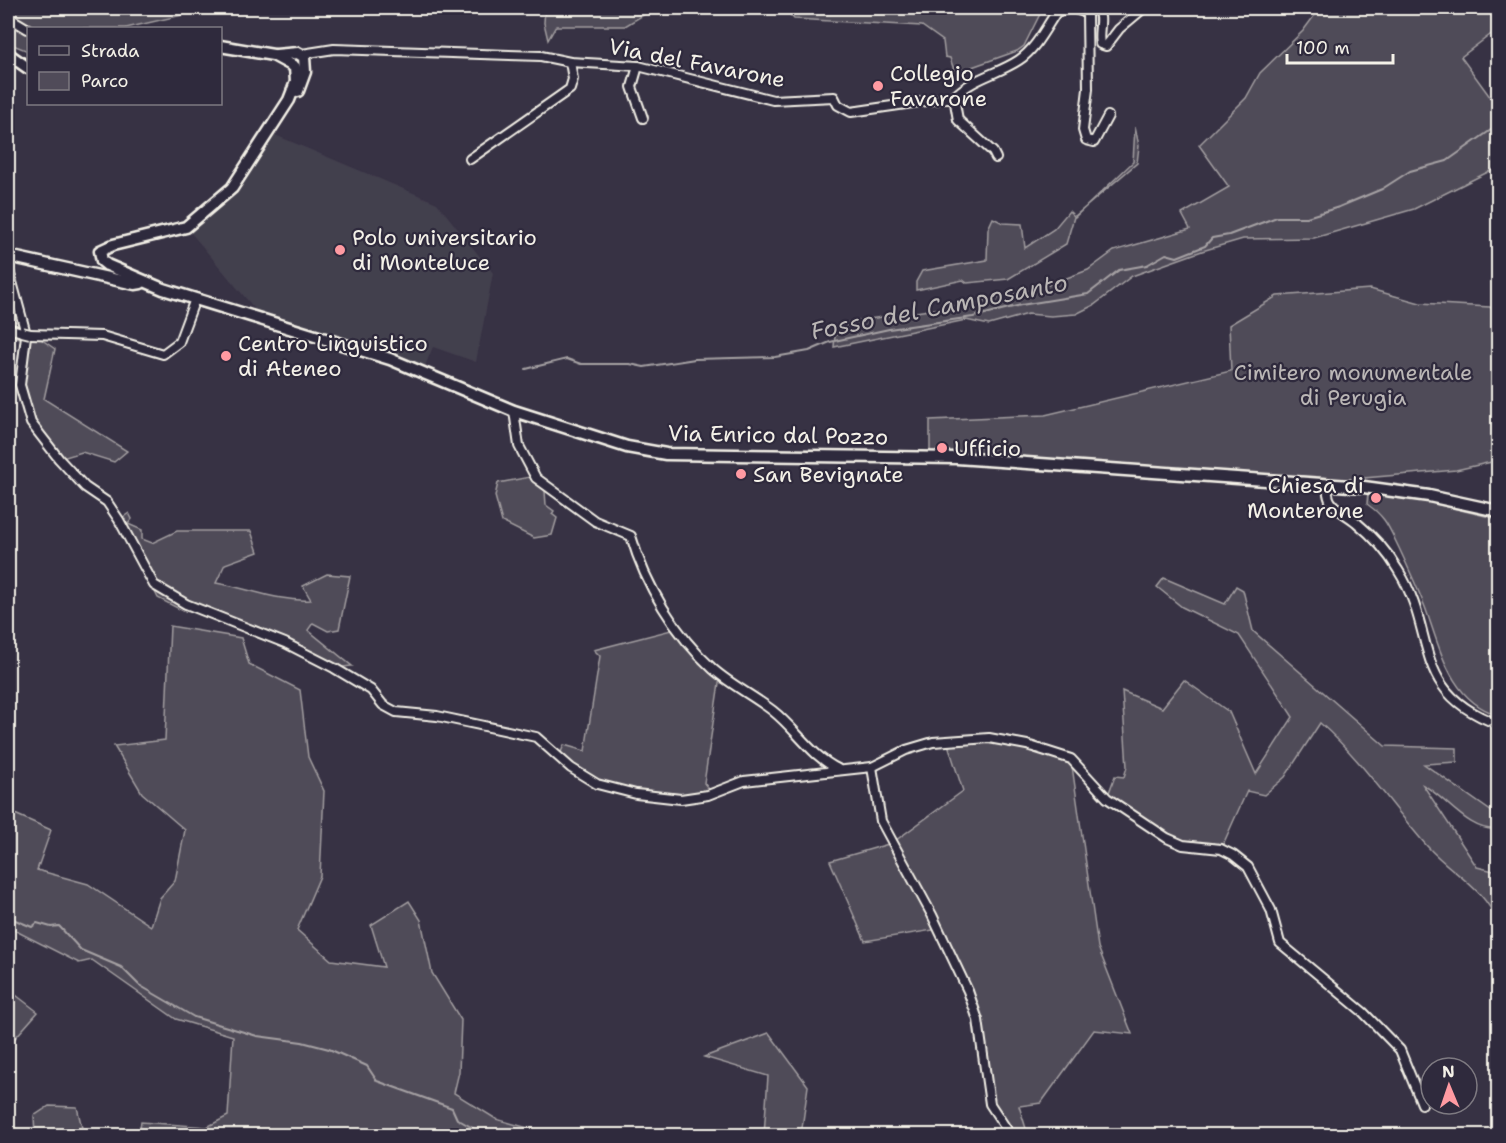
<svg xmlns="http://www.w3.org/2000/svg" width="1506" height="1143" viewBox="0 0 1506 1143" font-family="'Shantell Sans',sans-serif">
  <style>
    .built { fill: #433f4e }
    .green { fill: #504b59; stroke: #a29ea0; stroke-width: 1.5 }
    .lines { fill: none; stroke-linecap: round; stroke-linejoin: round }
    .stream { stroke: #a6a2a4; stroke-width: 2 }
    .street-casing { stroke: #f4f1e8; stroke-width: 12 }
    .secondary-casing { stroke: #f4f1e8; stroke-width: 15 }
    .street { stroke: #2f2a3d; stroke-width: 8 }
    .secondary { stroke: #2f2a3d; stroke-width: 10 }
    .street-bridge-casing { stroke: #f4f1e8; stroke-width: 12; stroke-linecap: butt }
    .street-bridge { stroke: #2f2a3d; stroke-width: 8 }
    .poi-dot { fill: #ff9aa2; stroke: #2f2a3d; stroke-width: 2 }
    .labels { text-anchor: middle; dominant-baseline: central; stroke-width: 4.5; stroke-linejoin: round; paint-order: stroke }
    .street-label { font-size: 22px; fill: #f4f1e8; stroke: #2f2a3d }
    .poi-label { font-size: 22px; fill: #f4f1e8; stroke: #2f2a3d; text-anchor: start }
    .park-label { font-size: 22px; fill: #bbb7b6; stroke: #2f2a3d }
    .water-label { font-size: 24px; font-style: italic; fill: #bab6b5; stroke: #2f2a3d }
  </style>
  <rect width="100%" height="100%" fill="#373244"/>
  <filter id="ink" filterUnits="userSpaceOnUse"><feTurbulence type="fractalNoise" baseFrequency=".0167" numOctaves="2"/><feDisplacementMap in="SourceGraphic" scale="12" xChannelSelector="R" yChannelSelector="G"/><feConvolveMatrix kernelMatrix="1 2 1 2 8 2 1 2 1" color-interpolation-filters="sRGB"/></filter>
  <g filter="url(#ink)">
    <polygon class="built" points="268,132 437,203 493,273 476,362 433,347 422,373 259,314 186,227 232,188"/>
    <g class="green">
      <polygon points="8,8 191,8 191,13 126,28 28,28 28,51 8,43"/>
      <polygon points="545,8 655,8 625,26 556,26 548,40 544,23"/>
      <polygon points="784,8 1043,8 1024,46 1017,51 955,73 950,58 945,57 943,41 922,26 794,19"/>
      <polygon points="1320,8 1498,8 1498,29 1461,57 1496,105 1498,103 1498,167 1414,209 1314,238 1243,239 1202,251 1132,276 1094,305 1076,314 1051,316 1028,314 989,325 966,320 834,347 835,336 849,322 969,304 1040,288 1088,270 1114,251 1190,229 1182,214 1229,187 1199,145 1246,98 1260,73 1303,31"/>
      <polygon points="1135,127 1139,146 1137,163 1074,217 1066,244 1008,279 967,283 963,280 916,290 916,282 922,271 987,260 988,229 993,218 1003,223 1022,224 1025,248 1054,229 1069,211 1075,217 1133,162"/>
      <polygon points="1370,289 1420,303 1490,307 1498,314 1498,458 1496,461 1456,470 1364,478 1363,482 930,453 930,420 1045,415 1231,371 1229,325 1277,296"/>
      <polygon points="8,316 55,349 44,399 127,451 114,462 82,452 59,459 31,423 20,385 25,336 21,338 8,336"/>
      <polygon points="535,476 547,488 545,491 546,505 554,511 552,514 557,518 552,535 534,538 502,522 495,496 498,483"/>
      <path d="M1368,491l29,2v4l22,3 79,19v196c-48,-14 -58,-67 -73,-108 -8,-20 -17,-40 -26,-59 -10,-20 -13,-31 -32,-44z"/>
      <path d="M129,513l3,6 -4,5 14,6v9l10,4 25,-12h74l7,21 -33,12 -9,19c32,5 62,19 95,17l-8,-14 24,-12 23,2 -11,53 -11,2 -15,-8 -5,7 44,36 -18,2 -141,-61 -8,5 -27,-14 -39,-78z"/>
      <path d="M1164,578l61,26 11,-18 7,4 10,41 132,115 72,2v14l-33,2 68,48 6,17c-29,4 -53,-33 -75,-44l54,82 21,5v51c-15,-37 -46,-49 -71,-77 -36,-41 -66,-87 -107,-123l-35,54 -21,18 -17,-4 -26,58 -38,-4 -76,-47 8,-22 9,1 3,-10 -5,-76 40,17 22,-28 45,32 27,62 37,-57 -54,-82 -57,-28 -25,-20z"/>
      <polygon points="170,626 241,638 249,664 300,690 308,757 324,791 320,876 297,930 331,960 384,967 371,925 409,901 421,920 432,973 461,1020 459,1072 454,1093 496,1119 542,1132 545,1135 139,1135 141,1122 207,1127 228,1116 233,1036 176,1019 92,960 79,963 8,927 8,811 51,830 37,870 88,884 151,926 160,898 175,881 185,830 142,793 114,746 165,740"/>
      <polygon points="675,629 729,681 719,683 704,783 712,793 681,799 597,784 559,757 564,745 585,751 600,656 594,650"/>
      <polygon points="989,739 1071,759 1098,947 1132,1034 1094,1030 1041,1103 1019,1106 1028,1135 1011,1135 990,1104 978,1020 939,929 865,941 830,861 892,843 963,791 947,741"/>
      <polygon points="8,989 38,1012 8,1046"/>
      <polygon points="769,1033 808,1086 801,1135 764,1135 768,1076 704,1057"/>
      <polygon points="49,1106 77,1107 82,1128 68,1131 71,1135 35,1135 34,1116"/>
    </g>
    <g class="lines">
      <g class="stream">
        <polyline points="526,369 567,359 581,364 630,364 644,367 695,359 775,357 809,351 830,342 889,329 973,317 1021,305 1088,294 1119,270 1147,265 1166,254 1177,257 1205,246 1212,238 1229,235 1277,217 1307,217 1339,207 1382,189 1410,171 1447,161 1498,125"/>
        <polyline points="8,917 32,927 37,923 51,927 59,926 81,950 121,967 139,985 194,1017 257,1036 302,1042 329,1049 367,1066 377,1081 452,1108 457,1119 487,1136"/>
      </g>
      <defs>
        <g id="street">
          <path d="M1097,8c7,11 0,24 3,36l6,2 13,-17 25,-21"/>
          <polyline points="1056,12 1072,8 1087,13 1088,89 1083,130 1086,140 1094,142 1108,116"/>
          <polyline points="8,17 28,29"/>
          <path d="M302,54l32,-5 207,7 29,6 68,4 135,34 61,-3 4,8 13,7 103,-15c18,-19 44,-23 65,-37 18,-12 28,-35 40,-52"/>
          <polyline points="638,66 632,87 643,118"/>
          <polyline points="954,97 958,120 993,152 996,158"/>
          <polyline points="470,159 570,89 573,79 570,62"/>
          <polyline points="8,267 25,330"/>
          <polyline points="8,328 22,332"/>
          <polyline points="30,334 102,336 163,354 179,342 195,299"/>
          <polyline points="26,336 20,385 31,423 59,459 85,487 107,502 119,520 154,585 186,604 285,643 334,668 371,690 383,705 396,712 437,716 536,737 571,768 597,784 636,794 681,799 708,795 744,781 872,767 881,821 932,915 968,991 978,1020 990,1104 1011,1136"/>
          <path d="M514,411l5,35 17,32 59,43 36,15c14,48 44,99 82,133 18,16 41,27 60,42 23,18 38,45 65,58"/>
          <path d="M1327,484c1,7 0,13 4,18 5,8 17,13 25,20 17,14 31,29 42,48 40,63 11,122 100,154"/>
          <polyline points="872,767 906,750 933,742 989,738 1027,745 1071,759 1107,798 1167,838 1183,845 1221,849 1233,855 1248,867 1271,910 1280,943 1363,1012 1400,1050 1422,1104"/>
        </g>
        <g id="secondary">
          <polyline points="220,46 273,55 295,67 296,82 289,100 232,188 186,227 113,245 100,251 102,261 107,265 163,289 390,359 514,411 627,447 666,454 957,458 1364,487 1429,496 1498,511"/>
          <polyline points="8,54 28,68"/>
          <polyline points="276,55 298,53 304,57 305,72 298,91"/>
          <polyline points="8,256 135,284 141,283"/>
        </g>
      </defs>
      <use href="#street" class="street-casing"/>
      <use href="#secondary" class="secondary-casing"/>
      <use href="#street" class="street"/>
      <use href="#secondary" class="secondary"/>
      <defs>
        <polyline id="street-bridge" points="22,332 30,334"/>
      </defs>
      <use href="#street-bridge" class="street-bridge-casing"/>
      <use href="#street-bridge" class="street-bridge"/>
    </g>
  </g>
  <g class="poi-dot">
    <circle cx="878" cy="86" r="6"/>
    <circle cx="340" cy="250" r="6"/>
    <circle cx="226" cy="356" r="6"/>
    <circle cx="942" cy="448" r="6"/>
    <circle cx="741" cy="474" r="6"/>
    <circle cx="1376" cy="498" r="6"/>
  </g>
  <g class="labels">
    <g class="street-label">
      <text transform="translate(697 63) rotate(11)">Via del Favarone</text>
      <text transform="translate(778 435) rotate(1)">Via Enrico dal Pozzo</text>
    </g>
    <g class="poi-label">
      <text x="890" y="73">Collegio<tspan x="890" dy="25">Favarone</tspan></text>
      <text x="352" y="237">Polo universitario<tspan x="352" dy="25">di Monteluce</tspan></text>
      <text x="238" y="343">Centro Linguistico<tspan x="238" dy="25">di Ateneo</tspan></text>
      <text x="954" y="448">Ufficio</text>
      <text x="753" y="474">San Bevignate</text>
      <text x="1364" y="485" text-anchor="end">Chiesa di<tspan x="1364" dy="25">Monterone</tspan></text>
    </g>
    <g class="park-label">
      <text x="1353" y="372">Cimitero monumentale<tspan x="1353" dy="25">di Perugia</tspan></text>
    </g>
    <g class="water-label">
      <text transform="translate(939 307) rotate(-11)">Fosso del Camposanto</text>
    </g>
  </g>
  <rect width="1506" height="1143" fill="none" stroke="#2f2a3d" stroke-width="30"/>
  <rect x="15" y="15" width="1476" height="1113" fill="none" stroke="#f4f1e8" stroke-width="2" filter="url(#ink)"/>
  <rect x="27" y="27" width="195" height="78" fill="#2f2a3d" stroke="#7e7a81" stroke-width="1.5"/>
  <rect x="39" y="46" width="30" height="9" fill="#2f2a3d" stroke="#7e7a81" stroke-width="1.5"/>
  <text x="81" y="57" font-size="18" fill="#f4f1e8">Strada</text>
  <rect x="39" y="72" width="30" height="18" fill="#504b59" stroke="#7e7a81" stroke-width="1.5"/>
  <text x="81" y="87" font-size="18" fill="#f4f1e8">Parco</text>
  <g transform="translate(1449 1086) rotate(358)"><circle r="28" fill="#2f2a3d" stroke="#7e7a81" stroke-width="1.5"/>
  <path d="M0-4.5L10 22L0 15L-10 22Z" fill="#ff9aa2"/>
  <text y="-9" font-size="16" font-weight="bold" text-anchor="middle" fill="#f4f1e8">N</text>
  </g>
  <path d="M1287 54v9h106v-9" fill="none" stroke="#f4f1e8" stroke-width="3"/>
  <text x="1296" y="54" font-size="18" fill="#f4f1e8" stroke="#2f2a3d" stroke-width="4.5" paint-order="stroke">100 m</text>
</svg>
